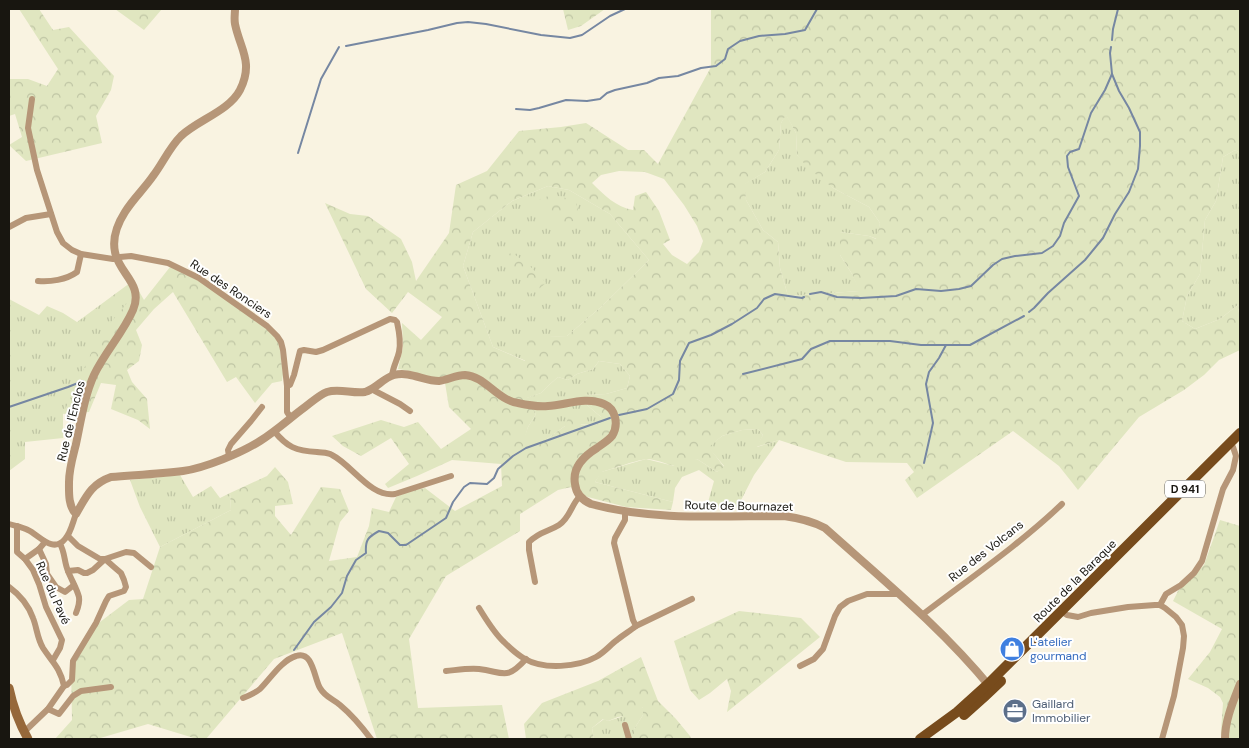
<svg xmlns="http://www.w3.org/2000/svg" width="1249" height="748" viewBox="0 0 1249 748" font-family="'DM Sans',sans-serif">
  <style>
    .grass { fill: url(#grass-tufts) }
    .forest { fill: url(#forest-crowns); fill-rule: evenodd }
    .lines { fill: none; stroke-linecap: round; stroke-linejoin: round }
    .stream { stroke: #7687a2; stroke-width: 2 }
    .minor { stroke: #b69678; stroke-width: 6 }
    .tertiary { stroke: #b69678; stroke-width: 8 }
    .secondary { stroke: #96683a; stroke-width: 9 }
    .primary { stroke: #774b1c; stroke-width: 10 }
    .labels { text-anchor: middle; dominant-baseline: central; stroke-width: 4; stroke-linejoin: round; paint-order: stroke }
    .shield { fill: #fff; stroke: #5d5c58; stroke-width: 1 }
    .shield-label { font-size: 11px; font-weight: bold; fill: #181610 }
    .street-label { font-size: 12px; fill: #181610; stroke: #fff }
    .shop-label { font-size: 12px; fill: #366cbe; stroke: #fff; text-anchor: start }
    .service-label { font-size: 12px; fill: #4e5e75; stroke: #fff; text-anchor: start }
  </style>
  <defs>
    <pattern id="grass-tufts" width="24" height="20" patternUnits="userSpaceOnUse" patternTransform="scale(1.25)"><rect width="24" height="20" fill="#e0e6c0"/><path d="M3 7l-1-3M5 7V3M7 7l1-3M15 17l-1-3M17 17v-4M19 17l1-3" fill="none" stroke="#bfc5a4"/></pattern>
    <pattern id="forest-crowns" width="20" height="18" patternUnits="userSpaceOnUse" patternTransform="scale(1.25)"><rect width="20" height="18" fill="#e0e6c0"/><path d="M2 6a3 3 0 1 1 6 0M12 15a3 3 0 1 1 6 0" fill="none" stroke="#bfc5a4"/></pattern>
  </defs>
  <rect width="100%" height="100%" fill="#f9f3e1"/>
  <g class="grass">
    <polygon points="786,114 796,133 797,155 833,188 869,207 880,223 877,239 869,236 840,232 840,255 852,274 860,291 788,296 780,268 778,242 763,230 746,200 744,184 765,172 779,150 781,123"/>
    <polygon points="1235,150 1240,153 1240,321 1238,305 1220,319 1195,329 1182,321 1187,296 1200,274 1205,220 1216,201 1223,157"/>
    <polygon points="548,186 569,190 610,214 649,260 601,307 567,336 530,338 526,361 493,347 463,266 473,232 512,201"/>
    <polygon points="134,280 140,293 132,297 63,414 63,438 25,442 25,459 9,471 9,299 39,315 47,306 63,313 77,322"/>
    <polygon points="599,361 620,364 630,376 627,388 606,394 585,395 587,405 601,417 601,423 565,426 544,441 523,441 528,427 536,414 526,398 541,393 549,385 558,377 568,380 577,374 593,369"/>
    <polygon points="758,429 763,435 757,447 779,440 754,475 737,508 707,506 714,481 699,470 682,477 675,488 673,502 595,482 601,472 646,459 674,466 697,459 717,472 724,466 708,447 722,436 742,430"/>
    <polygon points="180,475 193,497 211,486 220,498 230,493 231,510 160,547 140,507 130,480"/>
    <polygon points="643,707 643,715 634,729 634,739 594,739 592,728 604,719 608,721 621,717"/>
  </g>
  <g class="forest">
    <polygon points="19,9 39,9 53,30 69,27 114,76 111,90 96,116 102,143 26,161 9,145 22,137 15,114 9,116 9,83 10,79 28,79 47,86 58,69"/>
    <polygon points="115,9 162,9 144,30"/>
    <polygon points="563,9 605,9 581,26 568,30"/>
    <path d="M711,9h529v144l-5,-3 -12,7 -7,44 -11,19 -5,54 -13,22 -5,25 13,8 25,-10 18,-14 2,16v29l-21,10 -15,15 -20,15 -45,27 -61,73 -19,-24 -46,-35 -96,67 -12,-18 9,-8 -7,-9 -61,-1 -67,-22 -23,7 7,-12 -5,-6 -16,1 -20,6 -13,11 15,20 -7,5 -20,-13c-21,15 -29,2 -49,0 -8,0 -37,10 -46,13l-7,10 78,20 -2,8 -45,-3 -42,-11 -13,-9 -13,3 -38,24v17l-74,45 -37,63 9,69 84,-3 7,34h-132l-35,-106 -68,26 -68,80h-9l-49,-15 -51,15h-42l17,-19 -1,-57 21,-35 37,-28 14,-1 17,-52 71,-37 -1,-17 37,-17 8,-9 13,15 5,22 -18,2v10l16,19 30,-48 19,2 9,22 -9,11 -11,39 28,-4 12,-31 3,-18 17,4 7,-15 14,-6 15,-3 30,23 47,-25 -1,-22 -49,-4 -35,16 -29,12 -3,-4 24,-20 -18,-26 -30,18 -18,-10 -11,-10 49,-16 23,7 14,-5 23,27 30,-20 -22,-22 -4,-24 -35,-12 -12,-2 5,-22 -1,-24 19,17 21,-23 -34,-25 -16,21 -26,-24 -41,-86 25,11 18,2 33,23 11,23 4,19 33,-48 7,-48 31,-14 32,-40 42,-4 25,-4 42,27h16l14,14 53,-97zM786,115l10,18 1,22 11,13 25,20 36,19 11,16 -4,16 -7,-3 -29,-4v23l12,19 7,17 -71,5 -8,-28 -2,-26 -15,-12 -17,-30 -1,-16 20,-12 14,-22 2,-27zM619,171l26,1 19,7 20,26 13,21 6,15 -4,11 -12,12 -15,-9 -9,-11 7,-4 -11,-29 -13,-19 -11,4 -2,14c-17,-3 -29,-15 -41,-27l9,-8zM548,186l21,4 41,24 39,46 -48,47 -34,29 -38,1 -4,24 -32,-14 -30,-81 10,-34 39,-31zM599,361l21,3 10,12 -3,12 -21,6 -22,1 3,10 14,12v6l-20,2 -4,-8 -8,-1 -4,10 -21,15h-20l4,-14 8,-13 -9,-16 14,-5 8,-8 9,-8 10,3 9,-6 16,-5z"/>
    <path d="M551,195l12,2 13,5 2,9 -4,10 -15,3 -7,-9c-11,0 -12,-5 -17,-14z"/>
    <polygon points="511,252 528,264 546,283 536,291 530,294 525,283 519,279 512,272 508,256"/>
    <polygon points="170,267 199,281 267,328 279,342 283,374 282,381 272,383 255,403 236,377 227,382 173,292 154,309 136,330 142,345 139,361 127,370 132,382 147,399 150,429 138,420 111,409 116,385 101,383 89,412 63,414 98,338 132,297 140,293 144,300"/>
    <polygon points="1220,520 1240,526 1240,739 1222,739 1221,731 1223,703 1220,697 1208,688 1188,679 1210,652 1222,629 1173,601 1178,591 1204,565"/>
    <polygon points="739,611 801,618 820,637 727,712 731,691 727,679 710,693 699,700 690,690 674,641"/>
    <polygon points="641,657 658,701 676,719 690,736 691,739 634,739 634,729 643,715 643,707 632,715 618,717 608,721 603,719 592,728 594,739 526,739 524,724 542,703 598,681"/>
  </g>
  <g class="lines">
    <g class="stream">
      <polyline points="1112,40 1113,29 1118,9"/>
      <polyline points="346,46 428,30 457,23 468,22 486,24 541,35 570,38 582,35 610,16 625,9"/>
      <polyline points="516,109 530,110 539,108 566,100 587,101 600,99 607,93 615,90 647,83 659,78 678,76 701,68 716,66 725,59 728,49 740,41 759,36 785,34 805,30 817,9"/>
      <polyline points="298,153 321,79 339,47"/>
      <polyline points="810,294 821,292 837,297 861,298 896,296 916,289 941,291 959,289 971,286 993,265 1002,259 1015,256 1042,253 1053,246 1060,236 1064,223 1079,196 1068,167 1067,156 1070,152 1079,149 1091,113 1105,90 1112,74 1110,53 1111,47"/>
      <polyline points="1029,312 1034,308 1048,293 1085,260 1103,238 1115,214 1129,192 1138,169 1140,146 1140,132 1129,108 1119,91 1112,74"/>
      <polyline points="743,374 802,359 811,349 830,341 890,341 921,345 970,345 1024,316"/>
      <polyline points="9,407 68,387 83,381"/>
      <polyline points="619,415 647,409 673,394 679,380 680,361 689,343 711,335 732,324 757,308 764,299 775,294 802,298 804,297"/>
      <polyline points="924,463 933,423 926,384 929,372 939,358 946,345"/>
      <path d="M294,650l20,-28 17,-15 11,-14 5,-17 9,-16 10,-7c-1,-13 2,-16 13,-22l9,2 12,12h6l40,-27 7,-16 11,-15 6,-4 17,1 7,-6 4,-9 15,-13 13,-8 84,-30"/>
    </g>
    <g class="minor">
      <polyline points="32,99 28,128 37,170 57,232 63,243 72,250 81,254 113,259 120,257 131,256 168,263 199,278 267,326 277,336 281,342 283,350 287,386 287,412 291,418"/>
      <polyline points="9,227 26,218 51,214"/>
      <path d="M38,281c12,1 28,-1 39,-9l4,-18"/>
      <path d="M287,386l3,-1 4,-10 6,-24 4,-1 12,2 7,-2 67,-31 5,1 2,2c2,9 4,21 2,30 -2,9 -6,14 -7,24"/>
      <polyline points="373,388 375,391 400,404 410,411"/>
      <path d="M274,431c13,16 22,20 43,21 5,1 10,0 15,3 20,10 39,43 63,39l56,-18"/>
      <polyline points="229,456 228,450 231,444 251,421 262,407"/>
      <path d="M9,524c6,2 13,3 19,6 11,5 25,24 37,9 6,-6 8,-18 11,-25"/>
      <polyline points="17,526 17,552 25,559 33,570 39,584 46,607 62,640 60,648 53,660"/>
      <path d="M60,544c5,8 4,18 8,27 3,8 9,18 11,26 1,6 -1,11 -3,16"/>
      <polyline points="39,549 46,564 47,574 56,587 65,592 74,585"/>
      <polyline points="25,559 39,549 45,542"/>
      <polyline points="68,571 78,570 84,573 87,573 93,570 105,559 126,552 134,553 151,567"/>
      <path d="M535,582l-6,-32v-8c11,-11 19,-10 30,-17 11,-7 12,-20 21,-29"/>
      <path d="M9,587c11,8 19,17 24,31 4,10 4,20 10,30 9,14 17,19 21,38l-16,23 -24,23"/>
      <polyline points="1160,605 1166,594 1181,585 1194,573 1202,561 1223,489 1233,470 1236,456 1233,447 1230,444"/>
      <path d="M479,608c7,11 15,25 25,34 6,6 14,13 21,17 19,11 53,8 71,-2 9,-5 14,-12 21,-17 6,-5 13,-9 19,-14l-3,-6 -19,-77 1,-5 10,-18v-8"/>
      <polyline points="1061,611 1067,615 1078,617 1091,613 1128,607 1155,605 1160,605 1165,608 1176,617 1182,625 1184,636 1183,648 1174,696 1162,739"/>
      <path d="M922,615c47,-36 97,-70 140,-111"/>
      <polyline points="636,626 692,599"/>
      <polyline points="800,666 814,659 823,649 835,616 840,607 848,601 867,594 899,594"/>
      <path d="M446,671c11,-1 22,-3 33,-2 25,3 27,12 47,-10"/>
      <polyline points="64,686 67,685 72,680 73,661 96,623 106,601 109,596 124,591 126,587 124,580 121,573 114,567 105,559 100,559 78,546 68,536"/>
      <path d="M243,698c5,-2 12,-5 17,-9 10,-10 22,-29 36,-33 17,-6 18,22 24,32 5,9 13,11 20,17 12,10 22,22 31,34"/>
      <polyline points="48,709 59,714 73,696 81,691 111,687"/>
      <polyline points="625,725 629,739"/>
    </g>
    <g class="tertiary">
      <path d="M235,9c0,5 -1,10 0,15 5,25 19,38 5,66 -11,21 -42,30 -59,46 -12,12 -18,27 -28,40 -9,13 -20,23 -28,36 -7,11 -13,26 -10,40 4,22 29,32 18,58 -10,23 -28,42 -39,65 -10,22 -13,46 -18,69 -3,12 -7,25 -7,38 0,10 -1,24 7,32 10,-17 15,-30 35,-37 24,-2 48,-3 72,-6 22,-3 58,-18 77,-30 16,-10 30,-23 45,-34 7,-5 14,-12 22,-15 12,-4 26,2 38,0 11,-3 18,-14 29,-17 16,-4 30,6 45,6 9,-1 17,-6 26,-6 20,1 32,25 53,28 9,2 20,4 30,3 18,-1 38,-10 56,-2 12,5 15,21 8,32 -4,5 -10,8 -15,12 -13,8 -25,20 -22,36 1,10 7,16 16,20 63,17 129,12 193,12 15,2 28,5 41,12 57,51 117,100 166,160"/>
      <path d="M1225,739c0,-19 8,-37 15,-55"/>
    </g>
    <path class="secondary" d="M9,688c4,19 10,35 19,51"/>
    <g class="primary">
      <polyline points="964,715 983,698 1001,681"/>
      <polyline points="920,739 957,712 988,684 1240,433"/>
    </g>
  </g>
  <defs>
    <symbol id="shop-disc" viewBox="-11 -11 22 22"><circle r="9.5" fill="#3f7fe0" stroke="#fff"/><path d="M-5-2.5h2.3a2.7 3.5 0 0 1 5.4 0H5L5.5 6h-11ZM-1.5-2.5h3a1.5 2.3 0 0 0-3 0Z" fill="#fff"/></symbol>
    <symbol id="office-disc" viewBox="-11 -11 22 22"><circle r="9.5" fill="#5c6f8a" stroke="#fff"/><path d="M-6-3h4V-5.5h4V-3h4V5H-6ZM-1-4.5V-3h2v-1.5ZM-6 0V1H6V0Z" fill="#fff"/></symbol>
  </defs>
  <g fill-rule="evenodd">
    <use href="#shop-disc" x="998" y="635" width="28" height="28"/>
    <use href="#office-disc" x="1001" y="697" width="28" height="28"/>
  </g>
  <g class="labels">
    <rect class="shield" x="1165" y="480.5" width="40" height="17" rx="4"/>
    <g class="shield-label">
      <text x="1185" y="489">D 941</text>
    </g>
    <g class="street-label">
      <text transform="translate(231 289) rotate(34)">Rue des Ronciers</text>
      <text transform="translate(71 421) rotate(-76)">Rue de l'Enclos</text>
      <text transform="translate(739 506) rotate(1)">Route de Bournazet</text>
      <text transform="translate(986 551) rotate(-38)">Rue des Volcans</text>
      <text transform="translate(1075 581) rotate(-45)">Route de la Baraque</text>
      <text transform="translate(53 593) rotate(66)">Rue du Pavé</text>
    </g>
    <g class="shop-label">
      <text x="1030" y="642">L'atelier<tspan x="1030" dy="14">gourmand</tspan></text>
    </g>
    <g class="service-label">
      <text x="1032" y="704">Gaillard<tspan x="1032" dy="14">Immobilier</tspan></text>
    </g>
  </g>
  <rect width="1249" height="748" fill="none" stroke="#181610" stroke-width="20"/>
</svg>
